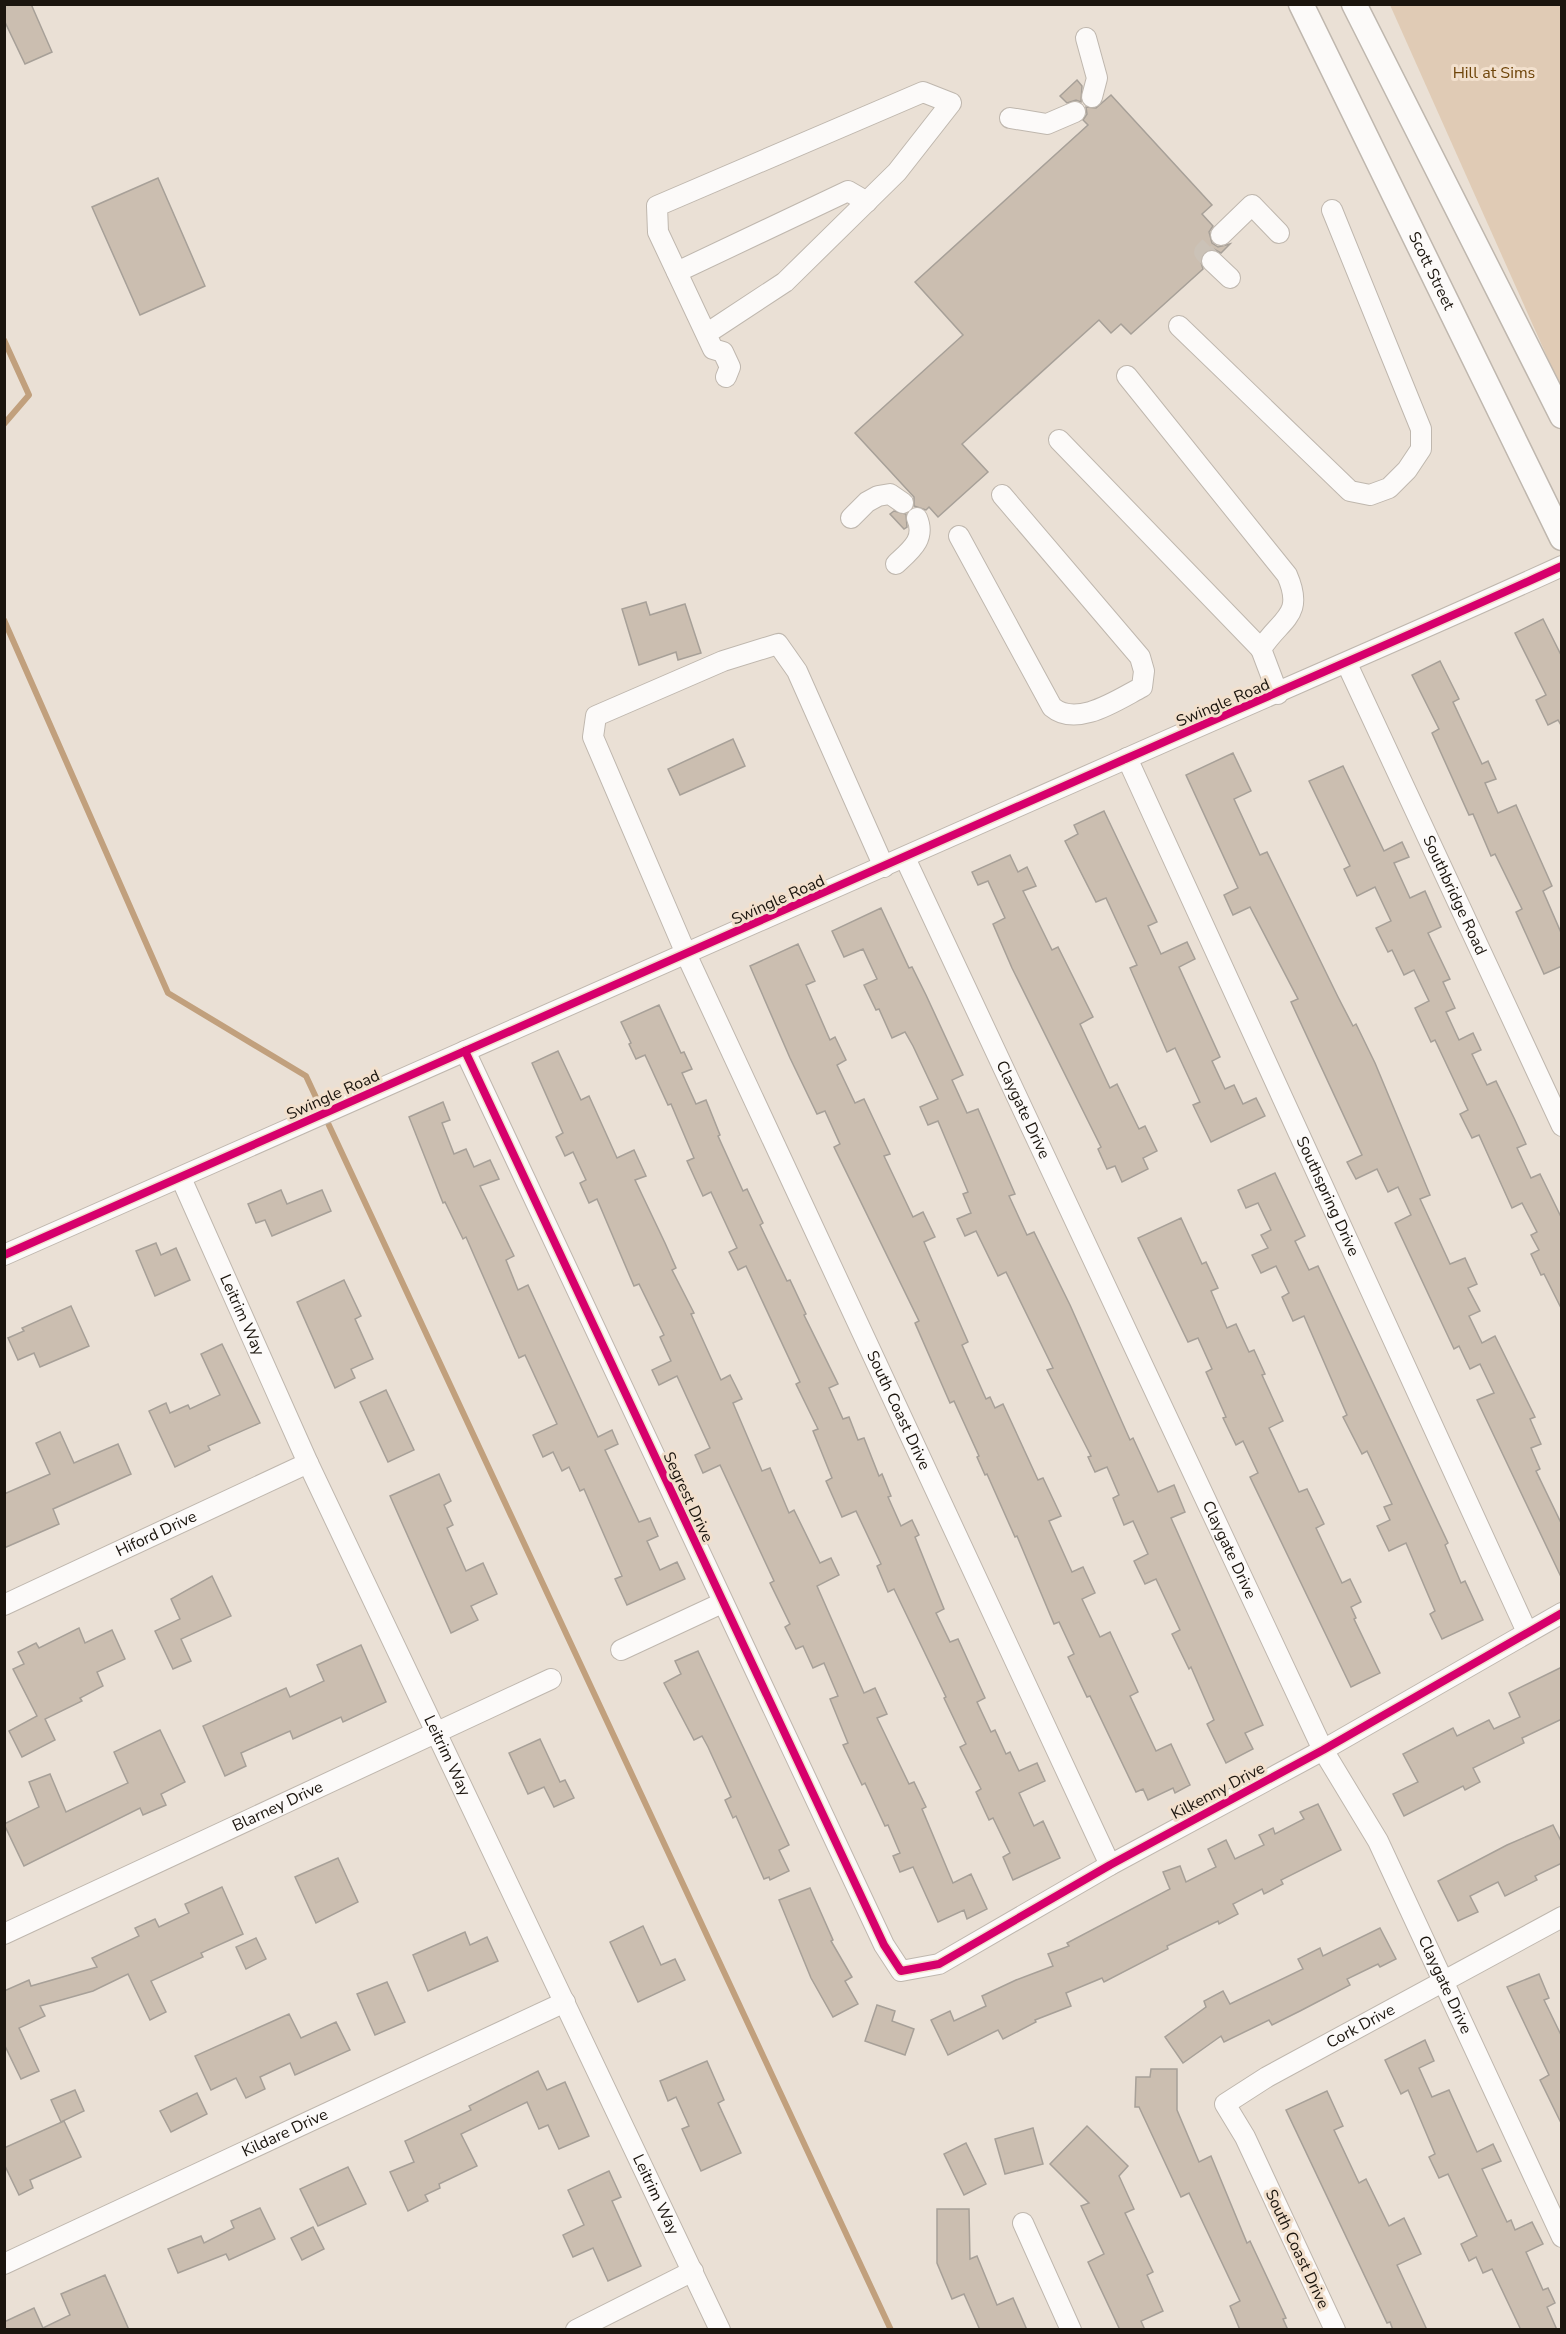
<svg xmlns="http://www.w3.org/2000/svg" width="1566" height="2334" viewBox="0 0 1566 2334" font-family="'Nunito Sans',sans-serif">
  <style>
    .green { fill: #e0cbb5 }
    .lines { fill: none; stroke-linecap: round; stroke-linejoin: round }
    .stream { stroke: #c1a07d; stroke-width: 6 }
    .building { fill: #cbbeb0; stroke: #a7a098; stroke-width: 1.5 }
    .minor-tunnel { stroke: #cbc2b7; stroke-width: 20; stroke-dasharray: 20 10; stroke-linecap: butt }
    .minor-casing { stroke: #bfb7ae; stroke-width: 22 }
    .major-casing { stroke: #bfb7ae; stroke-width: 27 }
    .minor { stroke: #fcfaf9; stroke-width: 20 }
    .major { stroke: #fcfaf9; stroke-width: 24 }
    .cycleway-casing { stroke: #f2e0cd; stroke-width: 11 }
    .cycleway { stroke: #d6006c; stroke-width: 8 }
    .labels { text-anchor: middle; dominant-baseline: central; stroke-width: 6; stroke-linejoin: round; paint-order: stroke }
    .park-label { font-size: 16px; fill: #6e4408; stroke: #f2e0cd }
    .street-label { font-size: 16px; fill: #1b150e; stroke: #f2e0cd }
  </style>
  <rect width="100%" height="100%" fill="#eae0d5"/>
  <polygon class="green" points="1390,5 1561,5 1561,388"/>
  <g class="lines">
    <g class="stream">
      <polyline points="4,340 29,395 4,424"/>
      <polyline points="4,620 168,993 306,1076 891,2330"/>
    </g>
  </g>
  <g class="building">
    <polygon points="4,4 31,4 52,52 25,64 4,20"/>
    <polygon points="1077,80 1082,86 1081,102 1076,100 1067,103 1060,96"/>
    <polygon points="1111,95 1212,205 1202,214 1213,226 1209,232 1212,243 1218,247 1230,244 1221,253 1214,249 1204,252 1200,259 1203,269 1131,334 1121,324 1111,333 1099,320 962,444 988,472 938,517 929,507 926,510 914,506 914,497 855,433 963,335 915,282 1088,125 1083,120 1087,114 1086,107 1096,108"/>
    <polygon points="158,178 205,286 140,315 92,207"/>
    <polygon points="894,511 906,514 907,527 904,529 890,514"/>
    <polygon points="646,602 650,615 685,604 701,653 678,660 676,652 639,665 622,609"/>
    <polygon points="1543,619 1562,657 1562,727 1558,720 1548,725 1536,700 1546,695 1515,633"/>
    <polygon points="1440,661 1459,699 1453,702 1482,764 1488,761 1496,779 1485,783 1498,813 1516,805 1552,886 1543,891 1562,935 1562,966 1544,974 1516,912 1522,909 1495,854 1491,856 1473,814 1469,815 1432,733 1439,729 1412,675"/>
    <polygon points="733,739 745,766 680,795 668,769"/>
    <polygon points="1233,753 1251,791 1234,799 1260,855 1267,852 1338,997 1353,1026 1356,1024 1375,1063 1430,1195 1420,1199 1450,1264 1465,1258 1477,1284 1468,1288 1480,1311 1469,1316 1482,1343 1495,1336 1535,1417 1530,1419 1541,1444 1531,1448 1540,1469 1536,1471 1562,1525 1562,1579 1477,1400 1494,1393 1480,1364 1470,1369 1459,1346 1454,1349 1395,1223 1411,1215 1398,1187 1388,1192 1377,1169 1356,1179 1347,1162 1362,1155 1291,1002 1298,999 1250,907 1233,915 1224,895 1238,888 1186,775"/>
    <polygon points="1343,766 1384,851 1402,842 1409,857 1394,863 1410,898 1425,891 1441,927 1428,933 1450,979 1443,982 1455,1008 1446,1012 1459,1040 1473,1033 1481,1050 1472,1054 1487,1085 1496,1081 1514,1118 1526,1144 1517,1148 1531,1178 1540,1174 1562,1219 1562,1310 1544,1274 1541,1275 1531,1254 1539,1250 1531,1235 1537,1232 1522,1203 1512,1208 1479,1135 1472,1138 1460,1114 1468,1110 1435,1040 1431,1042 1415,1008 1429,1001 1414,970 1404,975 1392,950 1388,952 1376,928 1391,921 1375,887 1357,896 1344,869 1350,866 1309,781"/>
    <polygon points="1104,811 1157,922 1148,926 1161,954 1187,942 1195,959 1179,967 1220,1057 1212,1061 1225,1089 1234,1085 1243,1104 1256,1098 1265,1116 1211,1142 1193,1105 1200,1102 1175,1048 1167,1052 1130,968 1137,965 1106,898 1096,902 1065,841 1078,834 1074,825"/>
    <polygon points="1010,855 1018,872 1027,867 1036,886 1023,891 1052,950 1058,947 1093,1017 1080,1024 1110,1088 1117,1084 1139,1129 1145,1126 1157,1151 1143,1158 1148,1169 1122,1182 1115,1166 1107,1169 1098,1149 1101,1147 1012,968 993,924 1005,918 988,881 978,885 972,872"/>
    <polygon points="881,908 909,968 912,967 926,995 963,1075 952,1080 967,1113 978,1109 1015,1194 1009,1196 1027,1235 1034,1232 1070,1305 1130,1440 1133,1438 1158,1492 1174,1485 1185,1512 1171,1518 1263,1725 1245,1733 1253,1749 1226,1763 1207,1724 1214,1720 1191,1667 1189,1669 1172,1634 1180,1630 1156,1579 1145,1584 1134,1561 1148,1554 1133,1521 1124,1525 1113,1498 1119,1495 1107,1467 1095,1472 1088,1457 1091,1456 1047,1370 1053,1368 1006,1272 998,1276 976,1231 965,1236 957,1219 971,1213 963,1194 968,1192 938,1121 928,1125 920,1107 938,1099 913,1046 905,1032 892,1038 879,1009 876,1010 864,985 877,979 863,949 844,957 832,931"/>
    <polygon points="798,944 815,981 806,985 830,1040 835,1037 846,1060 837,1065 855,1103 864,1099 890,1154 884,1156 913,1217 923,1212 935,1237 924,1242 968,1342 962,1345 986,1399 990,1397 995,1408 1003,1404 1038,1480 1043,1478 1061,1516 1049,1521 1072,1572 1083,1567 1095,1593 1082,1599 1100,1637 1110,1632 1138,1692 1130,1696 1156,1751 1171,1744 1190,1785 1175,1793 1173,1788 1148,1800 1143,1789 1136,1792 1090,1696 1087,1697 1068,1657 1074,1654 1059,1622 1054,1624 1017,1536 1015,1537 987,1474 985,1475 977,1457 979,1456 954,1401 950,1403 915,1323 919,1321 834,1147 840,1144 825,1111 817,1114 790,1058 750,966"/>
    <polygon points="659,1005 681,1053 684,1052 692,1069 682,1073 696,1104 706,1100 720,1135 718,1136 743,1191 747,1189 763,1223 760,1225 787,1281 790,1280 806,1314 804,1315 838,1384 829,1388 843,1419 849,1417 858,1440 864,1438 879,1476 882,1474 891,1496 888,1497 901,1526 912,1520 919,1535 915,1537 944,1609 936,1613 950,1642 958,1639 985,1698 977,1702 991,1732 995,1730 1006,1754 1010,1752 1019,1771 1037,1763 1045,1781 1019,1793 1034,1826 1043,1821 1060,1858 1013,1880 1003,1857 1010,1853 993,1818 989,1820 976,1792 981,1789 960,1747 966,1744 944,1698 946,1697 894,1589 888,1592 877,1566 881,1564 856,1511 842,1517 826,1481 832,1478 813,1431 818,1429 796,1384 800,1382 746,1266 738,1270 729,1252 737,1248 711,1192 703,1196 687,1161 694,1158 671,1104 668,1105 645,1055 636,1059 629,1044 631,1043 621,1022"/>
    <polygon points="558,1051 581,1100 589,1096 617,1158 634,1150 646,1176 635,1180 665,1243 676,1268 672,1270 694,1313 691,1314 721,1380 730,1375 742,1399 733,1403 762,1471 770,1468 789,1513 794,1510 820,1563 831,1558 839,1575 817,1586 864,1693 875,1688 887,1714 877,1718 909,1784 914,1782 926,1807 922,1809 953,1883 971,1874 987,1909 967,1919 964,1910 938,1922 913,1867 900,1872 893,1856 900,1853 888,1825 885,1826 865,1783 862,1785 843,1745 848,1743 830,1699 838,1696 824,1663 813,1668 803,1646 796,1649 785,1627 790,1624 770,1583 774,1581 720,1465 703,1473 695,1455 710,1448 677,1376 659,1385 652,1370 671,1361 660,1337 664,1335 639,1284 634,1286 597,1199 589,1203 580,1183 586,1180 573,1152 565,1156 556,1137 563,1133 532,1063"/>
    <polygon points="443,1102 450,1120 442,1123 454,1154 466,1149 474,1167 490,1160 499,1179 480,1186 514,1256 506,1260 518,1290 528,1285 598,1437 612,1430 618,1444 605,1450 639,1522 650,1518 658,1536 647,1541 660,1570 677,1562 685,1579 627,1605 615,1579 622,1576 584,1489 580,1491 569,1467 562,1471 553,1452 543,1457 533,1435 557,1424 525,1355 519,1358 466,1237 463,1239 445,1202 443,1203 409,1117"/>
    <polygon points="1275,1173 1305,1236 1295,1241 1309,1270 1318,1266 1448,1543 1445,1545 1461,1583 1465,1581 1483,1620 1442,1639 1430,1614 1435,1611 1406,1543 1389,1551 1377,1526 1390,1520 1384,1507 1392,1504 1367,1451 1362,1454 1343,1417 1347,1415 1304,1316 1293,1321 1282,1297 1289,1293 1276,1266 1261,1273 1252,1255 1268,1248 1261,1235 1271,1230 1258,1203 1246,1208 1238,1190"/>
    <polygon points="281,1190 287,1204 322,1190 331,1211 272,1236 265,1220 256,1223 248,1204"/>
    <polygon points="1181,1218 1202,1264 1206,1262 1218,1288 1211,1291 1227,1328 1236,1324 1249,1352 1254,1350 1265,1374 1262,1375 1283,1421 1269,1428 1299,1492 1307,1489 1324,1524 1316,1528 1342,1583 1350,1579 1361,1602 1351,1607 1356,1618 1354,1619 1380,1673 1351,1687 1250,1477 1258,1473 1243,1441 1236,1445 1223,1418 1226,1417 1206,1372 1212,1369 1198,1338 1188,1342 1138,1238"/>
    <polygon points="156,1243 161,1255 176,1248 190,1280 155,1296 136,1251"/>
    <polygon points="344,1280 361,1316 355,1319 373,1359 351,1369 355,1378 335,1388 297,1302"/>
    <polygon points="71,1306 89,1346 40,1367 34,1353 18,1360 8,1338 24,1331 22,1328"/>
    <polygon points="222,1344 260,1423 208,1446 210,1450 175,1467 149,1411 166,1403 170,1413 188,1405 190,1409 220,1395 201,1354"/>
    <polygon points="386,1390 414,1450 388,1462 360,1402"/>
    <polygon points="60,1432 74,1463 118,1444 131,1474 53,1509 59,1524 4,1548 4,1494 50,1474 36,1443"/>
    <polygon points="439,1474 451,1501 444,1505 453,1525 447,1528 466,1571 483,1563 497,1594 471,1606 478,1620 451,1633 390,1496"/>
    <polygon points="212,1576 231,1616 181,1639 191,1661 173,1669 155,1631 180,1619 171,1599"/>
    <polygon points="79,1628 85,1643 112,1630 125,1659 97,1672 103,1686 80,1698 82,1701 45,1719 55,1740 22,1757 9,1731 37,1716 13,1669 24,1664 18,1652 36,1643 39,1648"/>
    <polygon points="361,1645 386,1702 343,1722 341,1717 293,1739 290,1731 241,1753 246,1766 225,1776 203,1726 286,1688 290,1697 324,1681 317,1665"/>
    <polygon points="698,1651 789,1845 779,1850 789,1871 770,1880 769,1877 764,1879 736,1816 733,1818 725,1800 731,1797 708,1747 702,1736 694,1740 664,1683 681,1674 675,1661"/>
    <polygon points="1562,1667 1562,1719 1522,1738 1524,1743 1473,1768 1480,1782 1465,1790 1463,1786 1404,1816 1393,1794 1418,1782 1403,1754 1453,1728 1457,1736 1489,1720 1494,1729 1520,1717 1509,1693"/>
    <polygon points="160,1730 185,1782 161,1794 166,1805 143,1815 140,1808 24,1866 4,1824 39,1807 29,1782 50,1774 66,1812 128,1783 114,1752"/>
    <polygon points="540,1739 560,1782 565,1780 574,1798 554,1807 544,1787 528,1794 509,1753"/>
    <polygon points="1318,1804 1341,1850 1281,1880 1283,1884 1264,1894 1262,1889 1233,1904 1238,1914 1219,1924 1218,1921 1167,1946 1168,1949 1104,1982 1102,1978 1066,1993 1071,2006 1035,2020 1036,2022 1003,2039 998,2030 948,2055 931,2020 950,2011 954,2021 986,2006 982,1996 1016,1980 1053,1966 1048,1954 1069,1946 1067,1943 1170,1889 1163,1872 1180,1866 1186,1882 1216,1867 1208,1849 1226,1840 1235,1859 1264,1845 1259,1835 1273,1828 1275,1834 1304,1819 1300,1812"/>
    <polygon points="1553,1825 1562,1843 1562,1863 1535,1876 1537,1880 1505,1896 1498,1882 1470,1896 1478,1912 1458,1921 1438,1881 1507,1845"/>
    <polygon points="338,1858 358,1902 316,1923 295,1877"/>
    <polygon points="222,1887 243,1934 201,1953 203,1957 151,1981 166,2012 150,2020 128,1974 93,1991 40,2006 45,2016 19,2028 39,2071 21,2079 4,2044 4,1991 29,1980 31,1986 97,1967 92,1958 139,1936 135,1928 155,1919 159,1927 189,1913 185,1904"/>
    <polygon points="810,1888 833,1940 831,1941 852,1977 845,1981 858,2004 833,2017 811,1978 779,1900"/>
    <polygon points="643,1926 661,1965 675,1959 685,1980 638,2002 610,1942"/>
    <polygon points="1380,1928 1396,1959 1380,1967 1378,1964 1347,1979 1350,1985 1300,2011 1272,2025 1269,2020 1224,2042 1221,2036 1183,2063 1165,2037 1206,2007 1204,2001 1223,1991 1230,2004 1303,1969 1298,1959 1320,1948 1323,1956"/>
    <polygon points="465,1932 470,1945 487,1937 498,1961 428,1991 413,1955"/>
    <polygon points="256,1938 266,1959 246,1969 236,1947"/>
    <polygon points="1539,1974 1549,1998 1544,2000 1562,2037 1562,2125 1540,2080 1549,2075 1507,1987"/>
    <polygon points="387,1982 405,2022 375,2035 357,1994"/>
    <polygon points="877,2005 895,2011 892,2021 914,2029 905,2055 865,2041"/>
    <polygon points="289,2014 301,2038 336,2022 350,2050 295,2075 290,2063 260,2077 265,2089 246,2098 236,2078 211,2090 195,2056"/>
    <polygon points="1425,2040 1434,2061 1419,2068 1432,2097 1449,2090 1477,2152 1493,2144 1501,2161 1482,2169 1507,2222 1511,2220 1515,2230 1532,2222 1543,2244 1526,2252 1543,2290 1548,2288 1555,2303 1547,2307 1557,2330 1521,2330 1492,2269 1483,2273 1476,2257 1469,2261 1461,2244 1477,2236 1448,2174 1439,2178 1429,2157 1435,2154 1408,2090 1401,2094 1385,2060"/>
    <polygon points="707,2061 724,2100 718,2103 741,2153 701,2171 682,2129 689,2126 676,2097 668,2101 660,2081"/>
    <polygon points="1151,2069 1177,2069 1177,2110 1199,2162 1211,2156 1247,2243 1250,2241 1286,2318 1283,2319 1288,2330 1240,2330 1230,2306 1240,2301 1189,2193 1181,2197 1139,2107 1135,2107 1136,2077 1150,2077"/>
    <polygon points="538,2071 547,2090 565,2082 589,2136 559,2149 548,2125 539,2129 527,2102 461,2134 477,2166 439,2184 440,2188 425,2195 428,2201 408,2211 390,2172 414,2162 405,2141 471,2110 469,2106"/>
    <polygon points="75,2090 84,2111 61,2122 51,2100"/>
    <polygon points="1327,2091 1343,2126 1334,2130 1359,2183 1366,2179 1389,2226 1404,2218 1421,2254 1397,2265 1427,2330 1393,2330 1390,2322 1387,2323 1286,2110"/>
    <polygon points="197,2093 207,2114 171,2132 160,2111"/>
    <polygon points="64,2121 81,2157 30,2180 33,2188 19,2195 4,2164 4,2148"/>
    <polygon points="1087,2126 1128,2166 1119,2176 1134,2209 1125,2213 1153,2272 1147,2275 1163,2311 1141,2321 1145,2330 1120,2330 1088,2262 1104,2254 1081,2206 1089,2203 1050,2164"/>
    <polygon points="1033,2128 1043,2164 1005,2174 995,2139"/>
    <polygon points="966,2143 986,2184 964,2195 944,2154"/>
    <polygon points="348,2167 366,2204 318,2226 300,2189"/>
    <polygon points="609,2171 621,2197 612,2201 641,2266 608,2281 593,2248 573,2257 563,2235 584,2225 568,2190"/>
    <polygon points="260,2208 275,2239 229,2260 226,2254 178,2273 168,2249 201,2236 204,2243 234,2228 231,2221"/>
    <polygon points="937,2209 969,2209 970,2259 977,2256 997,2305 1013,2298 1027,2330 980,2330 964,2294 952,2299 937,2263"/>
    <polygon points="313,2227 324,2249 302,2260 291,2238"/>
    <polygon points="105,2275 129,2330 4,2330 4,2322 34,2308 43,2328 70,2315 61,2294"/>
  </g>
  <g class="lines">
    <polyline class="minor-tunnel" points="1212,261 1204,252 1221,235"/>
    <defs>
      <g id="minor">
        <polyline points="1086,38 1097,78 1092,97"/>
        <polyline points="1010,118 1047,124 1075,112"/>
        <polyline points="1221,235 1252,205 1279,233"/>
        <polyline points="1212,261 1230,278"/>
        <polyline points="677,272 848,191 867,202"/>
        <polyline points="1179,326 1350,491 1370,495 1389,488 1407,470 1421,449 1421,429 1332,210"/>
        <polyline points="706,334 785,282 897,172 951,103 923,92 657,206 658,232 713,349 723,352 730,367 726,377"/>
        <path d="M1127,376l160,199c18,41 -6,43 -26,74l17,45"/>
        <polyline points="1059,440 1261,649"/>
        <polyline points="851,518 867,502 878,496 890,494 903,503"/>
        <path d="M959,536l93,171c25,21 65,-7 90,-20l2,-16 -4,-14 -138,-162"/>
        <path d="M896,564c15,-14 30,-25 21,-46"/>
        <path id="s1" d="M1347,664l215,462"/>
        <path id="s2" d="M1127,758l400,874"/>
        <path id="s3" d="M905,858l418,892 55,91 184,396"/>
        <path id="s4" d="M884,867l-87,-196 -19,-27 -55,17 -127,55 -3,21 94,219 423,909"/>
        <polyline points="465,1051 884,1945 901,1971 939,1964 1110,1865 1323,1750 1562,1613"/>
        <path id="s5" d="M181,1178l127,285 412,867"/>
        <path d="M4,1255c374,-164 747,-330 1119,-495 146,-65 293,-127 439,-194"/>
        <path id="s6" d="M4,1605l304,-142"/>
        <polyline points="621,1650 722,1603"/>
        <path id="s7" d="M4,1934l547,-255"/>
        <polyline points="1023,2223 1071,2330"/>
        <path id="s8" d="M4,2264l561,-262"/>
        <polyline points="576,2330 693,2271"/>
        <path id="s9" d="M1335,2330l-90,-193 -20,-33 42,-27 295,-160"/>
      </g>
      <g id="major">
        <path id="s10" d="M1301,4l261,534"/>
        <polyline points="1354,4 1562,416"/>
      </g>
    </defs>
    <use href="#minor" class="minor-casing"/>
    <use href="#major" class="major-casing"/>
    <use href="#minor" class="minor"/>
    <use href="#major" class="major"/>
    <defs>
      <g id="cycleway">
        <polyline points="465,1051 884,1945 901,1971 939,1964 1110,1865 1323,1750 1562,1613"/>
        <path d="M4,1255c374,-164 747,-330 1119,-495 146,-65 293,-127 439,-194"/>
      </g>
    </defs>
    <use href="#cycleway" class="cycleway-casing"/>
    <use href="#cycleway" class="cycleway"/>
  </g>
  <g class="labels">
    <g class="park-label">
      <text x="1494" y="73">Hill at Sims</text>
    </g>
    <g class="street-label">
      <text stroke="none"><textPath href="#s10" startOffset="297">Scott Street</textPath></text>
      <text transform="translate(1223 703) rotate(-23)">Swingle Road</text>
      <text stroke="none"><textPath href="#s1" startOffset="255">Southbridge Road</textPath></text>
      <text transform="translate(778 900) rotate(-24)">Swingle Road</text>
      <text transform="translate(333 1095) rotate(-24)">Swingle Road</text>
      <text stroke="none"><textPath href="#s3" startOffset="278">Claygate Drive</textPath></text>
      <text stroke="none"><textPath href="#s2" startOffset="482">Southspring Drive</textPath></text>
      <text stroke="none"><textPath href="#s5" startOffset="150">Leitrim Way</textPath></text>
      <text stroke="none"><textPath href="#s4" startOffset="1204">South Coast Drive</textPath></text>
      <text transform="translate(688 1497) rotate(65)">Segrest Drive</text>
      <text stroke="none"><textPath href="#s6" startOffset="168">Hiford Drive</textPath></text>
      <text stroke="none"><textPath href="#s3" startOffset="764">Claygate Drive</textPath></text>
      <text stroke="none"><textPath href="#s5" startOffset="636">Leitrim Way</textPath></text>
      <text transform="translate(1218 1791) rotate(-28)">Kilkenny Drive</text>
      <text stroke="none"><textPath href="#s7" startOffset="302">Blarney Drive</textPath></text>
      <text stroke="none"><textPath href="#s3" startOffset="1250">Claygate Drive</textPath></text>
      <text stroke="none"><textPath href="#s9" startOffset="408">Cork Drive</textPath></text>
      <text stroke="none"><textPath href="#s8" startOffset="310">Kildare Drive</textPath></text>
      <text stroke="none"><textPath href="#s5" startOffset="1122">Leitrim Way</textPath></text>
      <text transform="translate(1297 2249) rotate(65)">South Coast Drive</text>
    </g>
  </g>
  <rect width="1566" height="2334" fill="none" stroke="#1b150e" stroke-width="12"/>
</svg>
